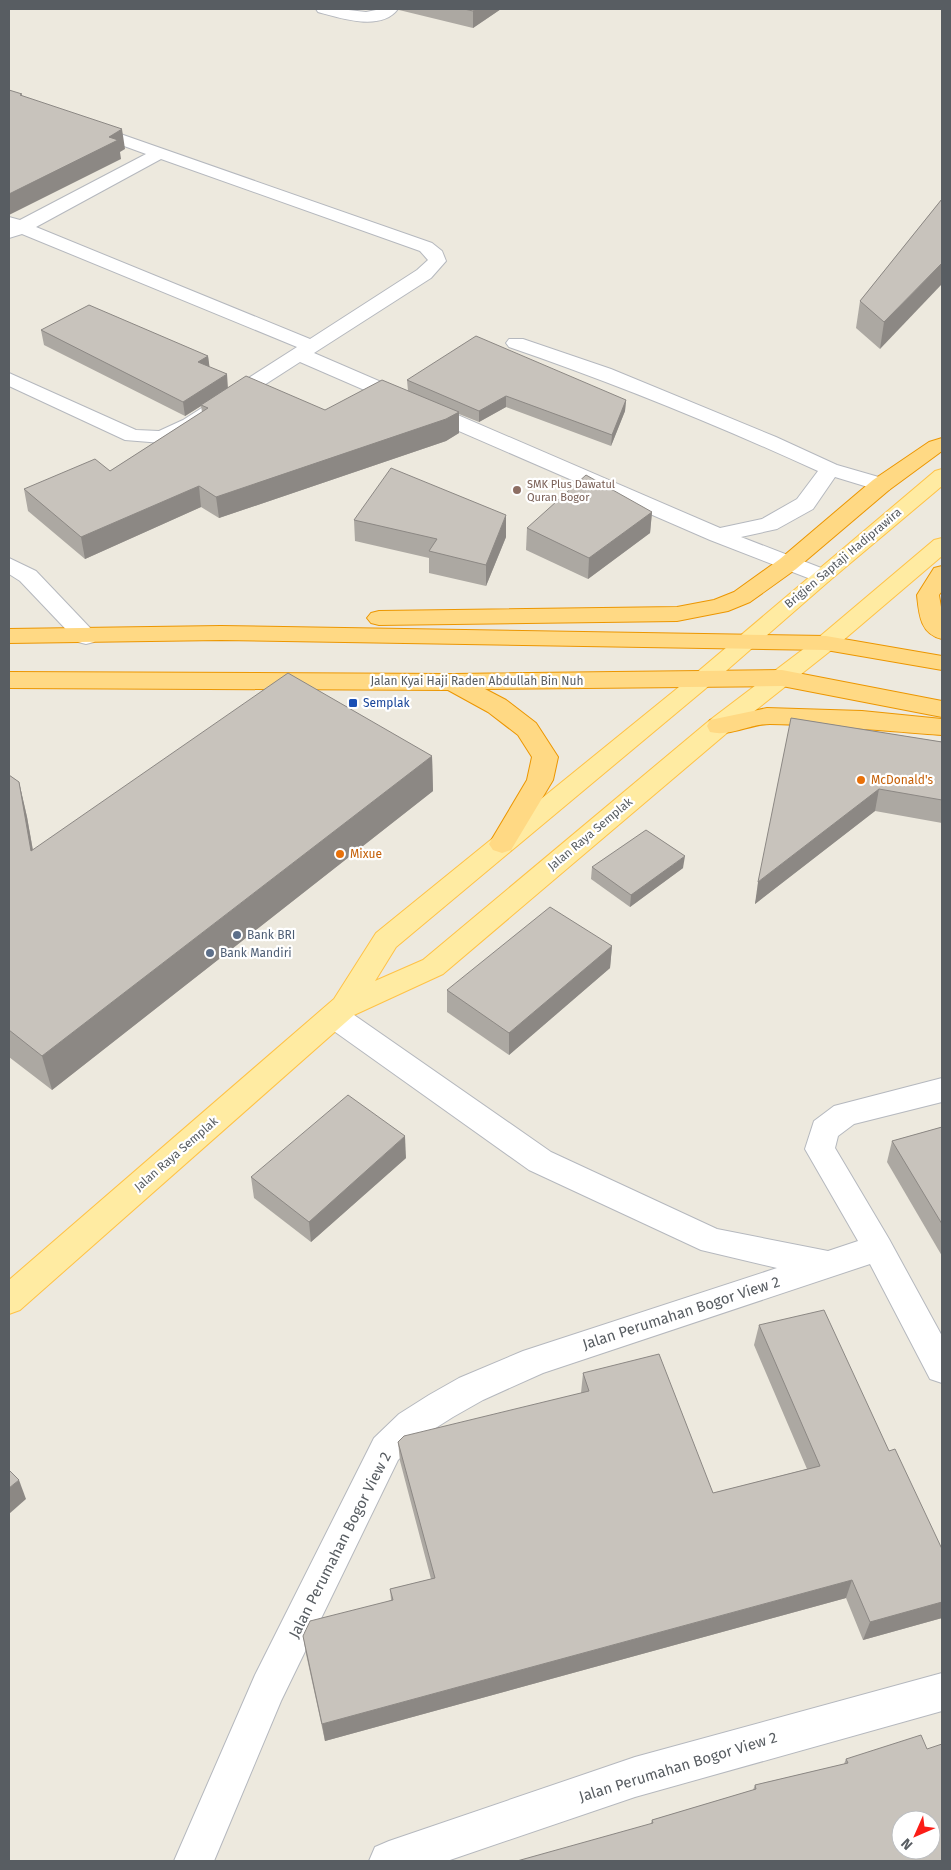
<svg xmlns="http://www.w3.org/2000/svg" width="951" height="1870" viewBox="0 0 951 1870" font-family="'Fira Sans',sans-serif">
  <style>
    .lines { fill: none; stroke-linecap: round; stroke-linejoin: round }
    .minor-casing { stroke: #b5b8be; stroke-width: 2 }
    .major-casing { stroke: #ffc246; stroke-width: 2 }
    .highway-casing { stroke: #ec9600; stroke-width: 2 }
    .minor { fill: #fff; fill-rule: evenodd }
    .major { fill: #ffeba2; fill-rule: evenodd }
    .highway { fill: #ffd984; fill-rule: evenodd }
    .wall { fill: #aca8a2 }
    .shaded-wall { fill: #8c8884 }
    .building { fill: #c8c3bc; stroke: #8c8884; fill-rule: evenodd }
    .education-dot { fill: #8d6e63; stroke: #fff; stroke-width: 2 }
    .transit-dot { fill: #1a4fb4; stroke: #fff; stroke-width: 2 }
    .food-dot { fill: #e8710a; stroke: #fff; stroke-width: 2 }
    .service-dot { fill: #5c6f8a; stroke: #fff; stroke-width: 2 }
    .labels { text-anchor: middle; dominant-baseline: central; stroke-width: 4.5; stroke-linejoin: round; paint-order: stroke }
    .far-education-label { font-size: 11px; fill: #785e54; stroke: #fff; text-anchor: start }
    .street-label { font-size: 12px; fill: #585d62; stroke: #fff }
    .transit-label { font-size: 12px; fill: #164399; stroke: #fff; text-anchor: start }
    .food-label { font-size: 12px; fill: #c56008; stroke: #fff; text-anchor: start }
    .service-label { font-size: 12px; fill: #4e5e75; stroke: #fff; text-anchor: start }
    .near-street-label { font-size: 15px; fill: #585d62; stroke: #fff }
  </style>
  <rect width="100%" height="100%" fill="#ede9de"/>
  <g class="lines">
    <defs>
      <g id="minor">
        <path d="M316,9h24l26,3 15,-3h17c-17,23 -58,9 -80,3z"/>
        <path d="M89,123l343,120 10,8 4,10 -15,17 -117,75 406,175 42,-9 35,-20 21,-28c-101,-46 -204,-88 -309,-124l-3,-4 3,-4h14l88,30 165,68 61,28 52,15 3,5 -3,5 -8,1 -46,-14 -22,32 -36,20 -36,8 88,34 3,5 -3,5 -8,2 -111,-43 -410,-178 -103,66 -35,15 -37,-3 -116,-54v-13l127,57 23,1 24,-11 114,-73 -275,-113 -13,4v-21l11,3 126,-66 -63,-23 -2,-3 2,-3zM161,159l259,92 8,9 -11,10 -107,69 -274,-112z"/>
        <polygon points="9,558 36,571 94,632 98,637 94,642 86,644 78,642 20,581 9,574"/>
        <polygon points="334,1005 344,1008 551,1152 717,1229 828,1251 858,1241 805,1149 814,1121 834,1106 942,1078 942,1102 854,1124 838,1136 835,1148 889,1239 942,1336 942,1383 930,1379 870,1264 543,1373 483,1400 453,1417 423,1436 398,1460 281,1701 214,1861 174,1861 255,1675 374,1438 399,1414 429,1395 459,1378 523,1351 777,1268 701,1250 529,1170 324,1024 320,1016 324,1008"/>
        <polygon points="942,1673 942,1711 635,1797 447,1861 369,1861 375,1847 389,1841 635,1757"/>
      </g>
      <polygon id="major" points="942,469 942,486 829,581 711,684 396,947 375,981 423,960 710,720 818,638 934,540 942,538 942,556 834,648 728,732 443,974 354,1015 20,1310 9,1314 9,1280 334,999 376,933 695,674 935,471"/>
      <g id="highway">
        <polygon points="942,438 942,451 889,490 796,569 750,602 728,611 677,621 379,625 371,623 367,618 371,613 379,611 677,607 714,600 734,592 780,559 873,480 929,442"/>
        <path d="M942,566v25l-3,4 3,18v26c-22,-5 -23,-25 -25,-44l17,-27z"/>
        <polygon points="221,626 826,636 942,656 942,670 826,650 221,640 9,643 9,629"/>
        <polygon points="782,670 942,701 942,717 782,686 485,689 506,700 536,723 558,757 553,780 511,850 502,853 493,850 489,844 527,780 532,757 518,735 488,712 448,690 9,688 9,672 453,674"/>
        <path d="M767,708l95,3 80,8v16c-57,-4 -114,-10 -172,-11 -20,0 -40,13 -60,8l-3,-6 3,-6z"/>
      </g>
    </defs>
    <use href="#minor" class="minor-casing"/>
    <use href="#major" class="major-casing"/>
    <use href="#highway" class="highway-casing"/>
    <use href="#minor" class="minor"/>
    <use href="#major" class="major"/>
    <use href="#highway" class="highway"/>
  </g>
  <g class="wall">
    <polygon points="399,9 501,9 473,28 399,10"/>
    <polygon points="942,199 880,349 856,328 860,301"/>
    <polygon points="41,330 208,356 209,367 228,388 325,410 408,391 407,380 626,400 625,411 611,446 506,407 479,422 459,414 459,433 446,441 219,518 201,507 85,559 28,511 24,489 110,471 202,412 201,406 185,416 44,345"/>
    <polygon points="652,512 650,533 588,579 526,550 527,528"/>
    <polygon points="354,520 506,537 486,586 429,573 429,558 355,541"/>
    <polygon points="791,718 942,742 942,823 875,811 755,904"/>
    <polygon points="432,756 433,791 52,1090 9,1057 9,775 19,782 27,817 33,850"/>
    <polygon points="592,867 683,868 630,907 591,879"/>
    <polygon points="612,946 610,968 509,1055 447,1012 447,990"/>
    <polygon points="942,1127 942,1256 887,1162 892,1141"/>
    <polygon points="406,1158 311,1242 254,1198 251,1177"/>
    <polygon points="759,1325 889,1451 942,1549 942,1618 863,1640 846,1598 325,1741 306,1654 303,1636 391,1600 390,1589 431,1579 400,1461 398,1442 581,1393 583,1373 713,1493 807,1469 754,1345"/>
    <polygon points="927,1749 942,1861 651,1823 652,1820 753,1790 755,1785 844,1764 846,1759"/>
  </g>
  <g class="shaded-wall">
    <polygon points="476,9 501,9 473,28 473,11"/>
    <polygon points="122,129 125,149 120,152 121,159 9,215 9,194"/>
    <polygon points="942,263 942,284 880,349 884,322"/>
    <polygon points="208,356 210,370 198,362"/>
    <polygon points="227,374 228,389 201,405 201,406 185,416 183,402"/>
    <polygon points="506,396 506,407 479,422 479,411"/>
    <polygon points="626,400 625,411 611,446 612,435"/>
    <polygon points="459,412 459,433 446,441 219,518 216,497"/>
    <polygon points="199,486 201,507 85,559 81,537"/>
    <polygon points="652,512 650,533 588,579 589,558"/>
    <polygon points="506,515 506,537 486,586 486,565"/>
    <polygon points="432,756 433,791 52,1090 42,1056"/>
    <polygon points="19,782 27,817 39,886 31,851"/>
    <polygon points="879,789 875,811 755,904 758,882"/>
    <polygon points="685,856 683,868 630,907 631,895"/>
    <polygon points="612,946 610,968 509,1055 509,1033"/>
    <polygon points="405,1136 406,1158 311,1242 309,1222"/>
    <polygon points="19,1480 26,1499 9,1514 9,1488"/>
    <polygon points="852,1580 846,1598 325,1741 322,1724"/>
    <polygon points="942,1602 942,1618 863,1640 870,1622"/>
  </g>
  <g class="building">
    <polygon points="464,9 476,9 473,11"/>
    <polygon points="9,90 22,94 20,95 122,129 109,137 118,140 9,194"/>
    <polygon points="942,199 942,263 884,322 860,301"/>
    <polygon points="89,305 208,356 198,362 227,374 183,402 41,330"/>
    <polygon points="476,336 626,400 612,435 506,396 479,411 407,380"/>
    <polygon points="246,376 325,410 382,380 459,412 446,419 216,497 199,486 81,537 24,489 95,459 110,471 208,408 201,405"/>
    <polygon points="391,468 506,515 486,565 429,551 437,539 354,520"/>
    <polygon points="586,475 652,512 589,558 527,528"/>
    <polygon points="288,673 432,756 42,1056 9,1030 9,775 19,782 31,851"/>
    <polygon points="791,718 942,742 942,800 879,789 758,882"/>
    <polygon points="646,830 685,856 631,895 592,867"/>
    <polygon points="550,907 612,946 509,1033 447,990"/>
    <polygon points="348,1095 405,1136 309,1222 251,1177"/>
    <polygon points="942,1127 942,1224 892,1141"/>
    <polygon points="824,1310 889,1451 895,1449 942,1549 942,1602 870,1622 852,1580 322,1724 303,1636 310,1621 393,1600 390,1589 435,1578 398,1442 404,1436 589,1391 583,1373 659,1354 713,1493 820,1466 759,1325"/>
    <polygon points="9,1470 19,1480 9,1488"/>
    <path d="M921,1735l6,14 15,-5v117h-425l136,-38 -1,-3 104,-31 -1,-4 93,-22 -2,-4zM901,1820h30v30h-30z"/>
  </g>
  <circle class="education-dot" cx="517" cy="490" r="5"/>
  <rect class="transit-dot" x="348" y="698" width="10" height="10" rx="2.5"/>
  <g class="food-dot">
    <circle cx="861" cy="780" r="5"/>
    <circle cx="340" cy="854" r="5"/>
  </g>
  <g class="service-dot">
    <circle cx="237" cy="935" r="5"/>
    <circle cx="210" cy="953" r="5"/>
  </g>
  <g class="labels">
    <g class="far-education-label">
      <text x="527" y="484">SMK Plus Dawatul<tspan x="527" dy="13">Quran Bogor</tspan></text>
    </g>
    <g class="street-label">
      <text transform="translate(843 558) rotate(-40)">Brigjen Saptaji Hadiprawira</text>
      <text x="477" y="681">Jalan Kyai Haji Raden Abdullah Bin Nuh</text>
      <text transform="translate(590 834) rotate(-40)">Jalan Raya Semplak</text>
      <text transform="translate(176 1154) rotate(-41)">Jalan Raya Semplak</text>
    </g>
    <g class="transit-label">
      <text x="363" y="703">Semplak</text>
    </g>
    <g class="food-label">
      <text x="871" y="780">McDonald's</text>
      <text x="350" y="854">Mixue</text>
    </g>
    <g class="service-label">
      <text x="247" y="935">Bank BRI</text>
      <text x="220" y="953">Bank Mandiri</text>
    </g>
    <g class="near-street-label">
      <text transform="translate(681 1313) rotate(-18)">Jalan Perumahan Bogor View 2</text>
      <text transform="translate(340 1545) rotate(-63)">Jalan Perumahan Bogor View 2</text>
      <text transform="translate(678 1767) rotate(-17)">Jalan Perumahan Bogor View 2</text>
    </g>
  </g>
  <rect width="951" height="1870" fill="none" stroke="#585d62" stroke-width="20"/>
  <g transform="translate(916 1835) rotate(225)"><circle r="24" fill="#ffffff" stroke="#bcbec0"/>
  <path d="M0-4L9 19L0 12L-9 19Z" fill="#fb1d17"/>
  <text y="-8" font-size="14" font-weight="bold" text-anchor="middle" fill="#585d62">N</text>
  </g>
</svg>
